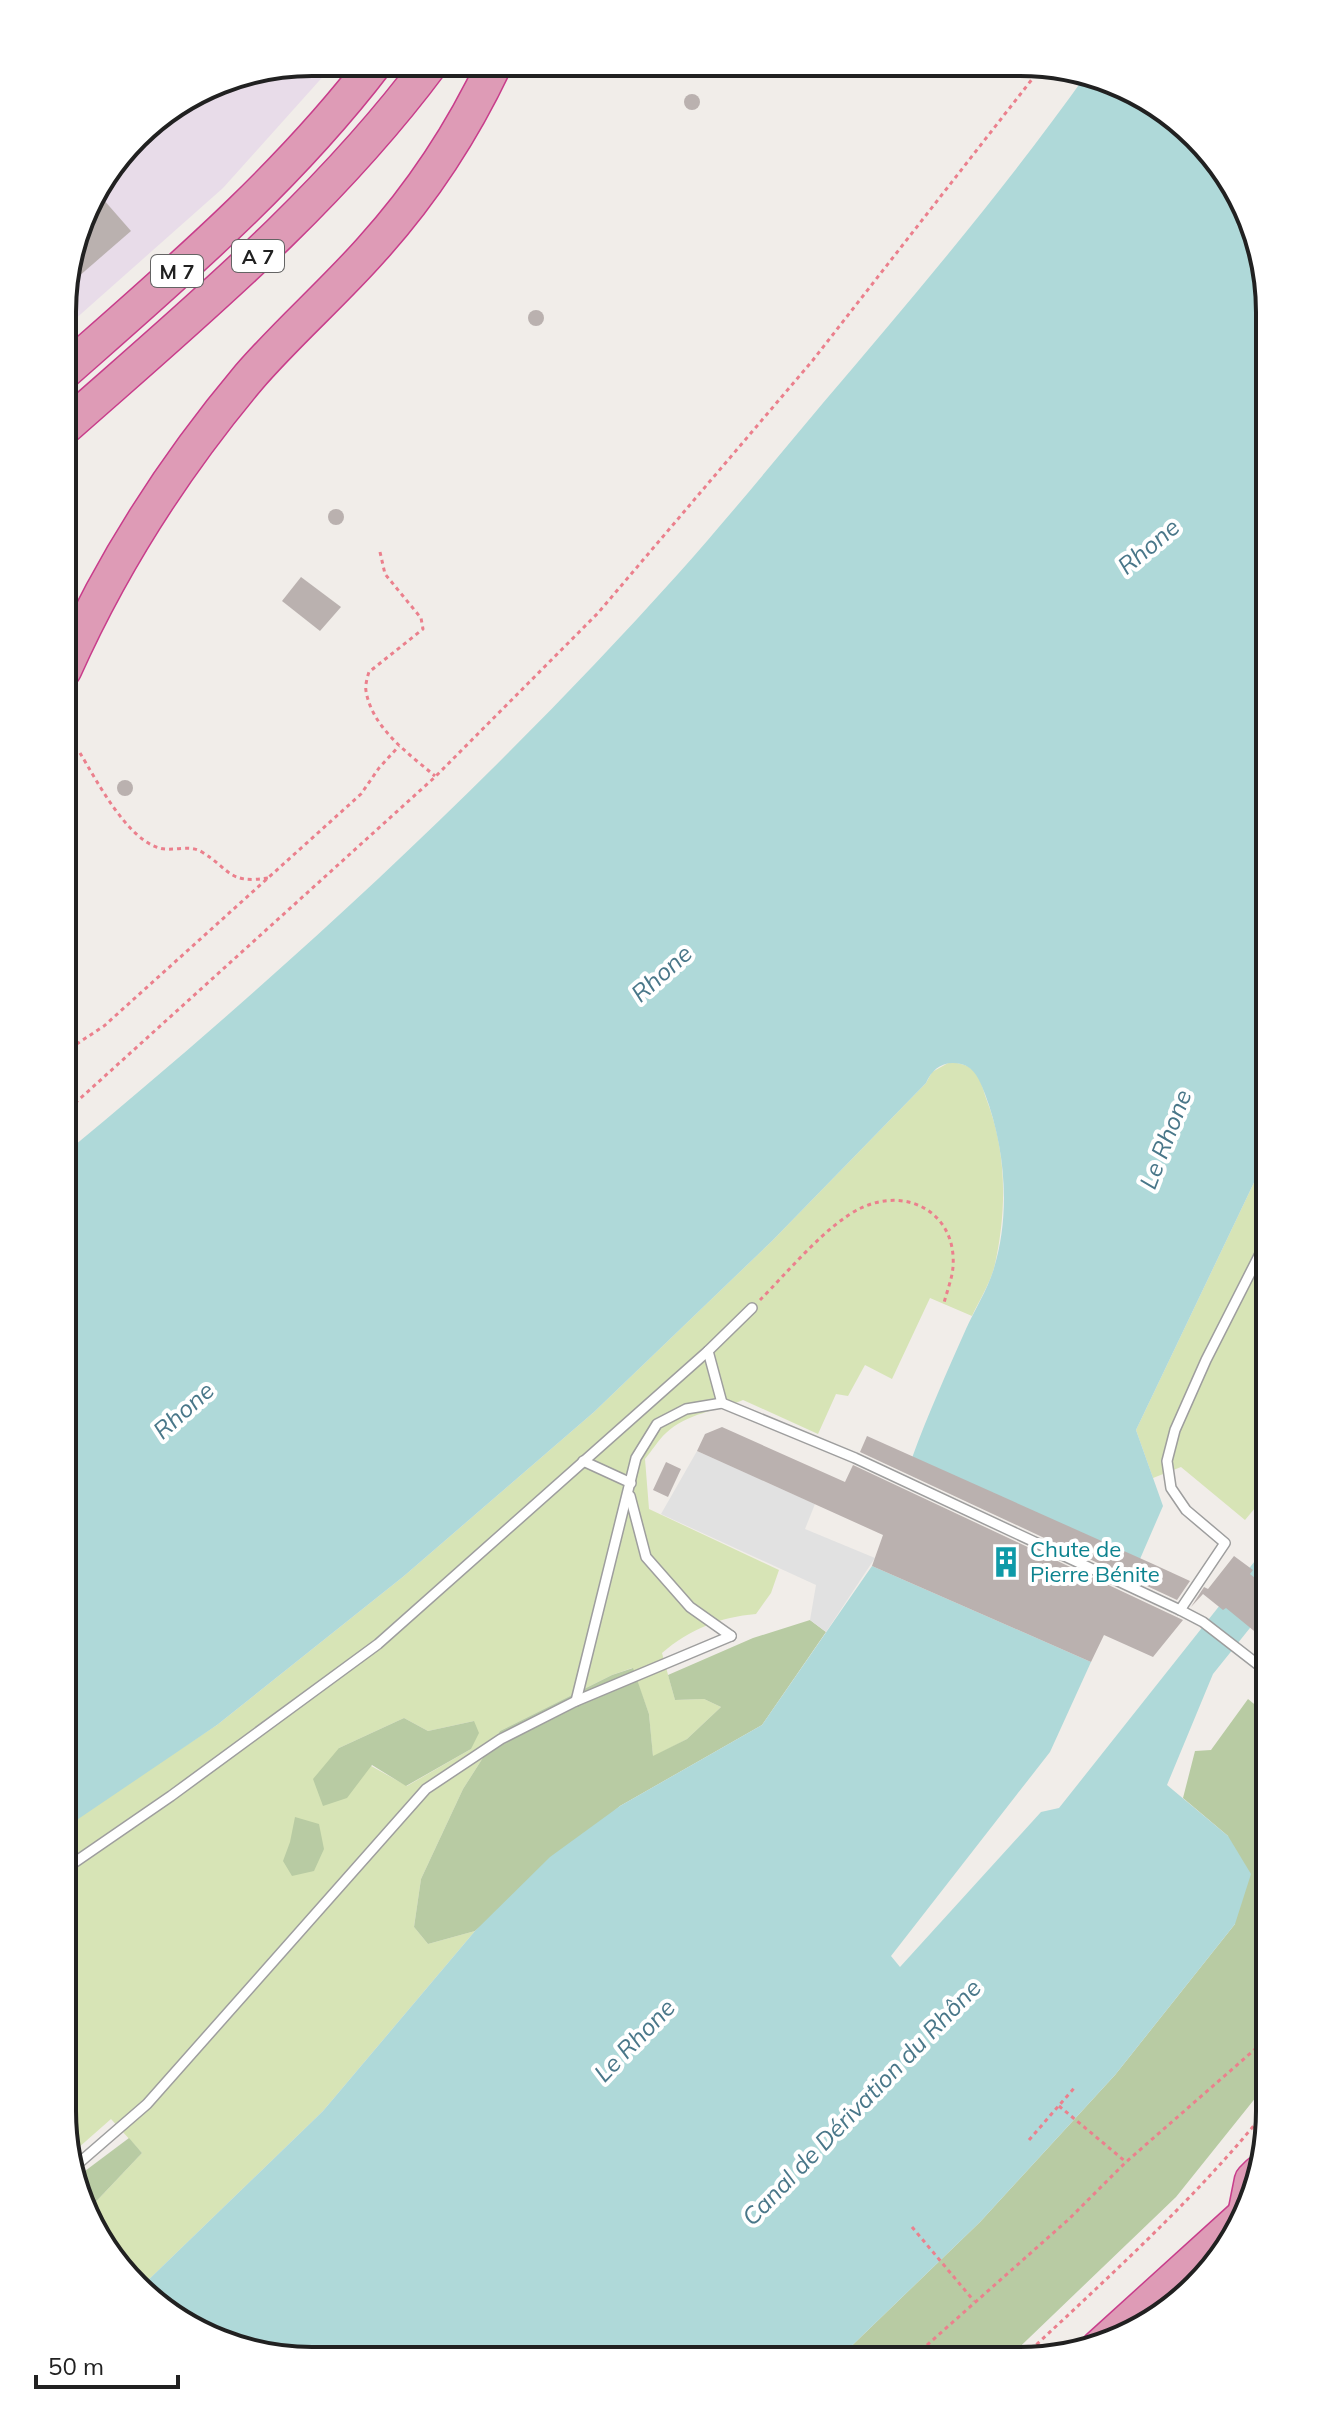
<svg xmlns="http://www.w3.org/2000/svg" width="1332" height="2423" viewBox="0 0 1332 2423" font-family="Mulish,sans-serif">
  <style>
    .industrial { fill: #e8dce9 }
    .grass { fill: #d7e4b6; fill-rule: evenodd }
    .forest { fill: #b8cba3 }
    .parking { fill: #e1e1e1 }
    .water { fill: #afd9d9 }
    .building { fill: #bab1af }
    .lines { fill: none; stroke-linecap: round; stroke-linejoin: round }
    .lane-casing { stroke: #9e9e9e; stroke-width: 12 }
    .highway-casing { stroke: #c83d8b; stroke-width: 37 }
    .path { stroke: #eb808d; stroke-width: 3; stroke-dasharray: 4 4; stroke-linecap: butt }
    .lane { stroke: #fff; stroke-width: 9 }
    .highway { stroke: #de9bb6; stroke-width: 34 }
    .labels { text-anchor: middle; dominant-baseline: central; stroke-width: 8; stroke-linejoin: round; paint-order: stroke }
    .shield { fill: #fff; stroke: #646464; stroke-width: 2 }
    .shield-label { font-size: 20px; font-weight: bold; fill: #212121 }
    .culture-label { font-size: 22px; fill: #0d838f; stroke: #fff; text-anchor: start }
    .water-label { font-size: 24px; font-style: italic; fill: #497789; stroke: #fff }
    .rim { fill: none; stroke: #212121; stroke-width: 4 }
  </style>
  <rect width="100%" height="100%" fill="#f1ede9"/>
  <polygon class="industrial" points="312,62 336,62 223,188 64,329 64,280 88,201 147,124 217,81"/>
  <g class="grass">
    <path d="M950,1062c8,1 16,2 23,8 7,6 10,19 13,28 21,53 21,111 9,166 -4,18 -15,35 -23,52l-42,-18 -38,81 -27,-14 -17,31 -12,-2 -18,40 -75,-34c-26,11 -56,13 -77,33 -8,7 -14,18 -21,26l4,50 130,61 -8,23 -15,21c-36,3 -66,15 -94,39l13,47 29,-1 17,8 -34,32 -34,18 -4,-43 -17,-46 -20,7 -112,56 -37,58 -42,90 -7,48 14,17 47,-13 -152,180 -183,177 -52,-78 54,-57 -31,-34 -42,37 -7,-45v-284l155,-102 187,-149 190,-164 178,-171 154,-158 6,-11zM404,1718l24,13 46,-10 -3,28 -64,37 -68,-38z"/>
    <polygon points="1270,1149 1270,1490 1245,1520 1181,1467 1153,1478 1136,1430"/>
  </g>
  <g class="forest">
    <polygon points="810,1620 826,1632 762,1725 620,1806 475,1931 428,1944 414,1927 421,1879 463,1789 500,1731 612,1675 633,1668 649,1714 653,1756 687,1739 721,1707 704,1699 675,1700 668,1675 753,1638"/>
    <polygon points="1248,1699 1270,1717 1269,2081 1176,2197 1005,2361 837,2360 980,2222 1115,2075 1235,1924 1228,1836 1183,1798 1195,1751 1211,1750"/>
    <polygon points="404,1718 428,1731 474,1721 479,1733 471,1749 406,1786 372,1765 347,1798 323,1806 313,1779 339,1748"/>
    <polygon points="295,1817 319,1824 324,1849 314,1871 292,1876 283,1861 290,1842"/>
    <polygon points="129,2138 142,2153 88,2210 75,2192 73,2180"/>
  </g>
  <polygon class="parking" points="697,1451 815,1504 805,1529 875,1558 826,1632 810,1620 816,1585 661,1514"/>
  <g class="water">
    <path d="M1086,75l98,49 73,107 13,81v837l-134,281 27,76 -23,53 -228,-101c16,-44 35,-86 54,-129 9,-20 22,-40 28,-61 17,-55 11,-121 -9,-174 -6,-16 -12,-31 -32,-31 -13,0 -22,8 -27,20l-154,158 -178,171 -190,164 -187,149 -155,105 1,-675c218,-180 426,-371 615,-581 50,-56 97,-114 145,-171 91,-107 182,-214 263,-328z"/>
    <polygon points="1270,1542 1270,1603 1213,1674 1167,1785 1228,1836 1251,1874 1235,1924 1115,2075 980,2222 837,2360 279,2359 216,2342 148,2299 140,2288 323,2111 475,1931 550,1857 620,1806 762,1725 872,1566 1091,1662 1050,1752 891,1956 900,1967 1041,1812 1059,1808"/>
  </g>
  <g class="building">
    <circle cx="692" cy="102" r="8"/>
    <polygon points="96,191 131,231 78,277 68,266 88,201"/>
    <circle cx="536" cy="318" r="8"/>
    <circle cx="336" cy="517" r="8"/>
    <polygon points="301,577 341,607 320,631 282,601"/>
    <circle cx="125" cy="788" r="8"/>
    <polygon points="722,1427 845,1482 853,1465 1183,1620 1153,1657 1104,1635 1091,1662 872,1566 883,1535 697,1451 705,1434"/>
    <polygon points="867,1436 1153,1564 1190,1581 1177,1600 860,1452"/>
    <polygon points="666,1462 681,1469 668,1497 653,1490"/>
    <polygon points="1234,1556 1253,1570 1250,1574 1270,1590 1270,1644 1226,1608 1223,1610 1203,1594 1191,1607 1204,1587 1208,1589"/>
  </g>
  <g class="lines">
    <defs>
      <g id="lane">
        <polyline points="708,1351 722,1403"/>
        <polyline points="583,1461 631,1483"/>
        <polyline points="630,1496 646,1557 690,1607 731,1636"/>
        <polyline points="1180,1610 1225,1543 1186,1510 1171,1488 1167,1461 1175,1430 1206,1360 1270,1234"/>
        <polyline points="576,1701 636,1458 657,1424 686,1409 722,1403 855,1458 1180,1610 1203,1622 1270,1674"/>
        <polyline points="62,1871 171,1796 378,1644 708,1351 752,1308"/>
        <polyline points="72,2169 147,2104 426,1789 501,1739 576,1701 731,1636"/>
      </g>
      <g id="highway">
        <path d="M64,372c110,-97 223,-193 312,-310"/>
        <path d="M64,428c130,-115 263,-225 367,-365"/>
        <path d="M64,670c47,-105 111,-205 185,-293 38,-44 83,-83 122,-127 50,-55 92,-119 124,-187"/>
        <polyline points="1245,2215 1252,2180 1259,2173"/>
        <polyline points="1098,2348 1249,2211"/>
      </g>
    </defs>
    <use href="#lane" class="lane-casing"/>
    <use href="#highway" class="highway-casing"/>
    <g class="path">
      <path d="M380,552l5,22 36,44 2,11 -54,43c-2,6 -4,14 -3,19 6,37 43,63 69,85"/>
      <path d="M80,753c17,28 46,85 79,95 13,4 31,-4 43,4 29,18 26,32 66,26"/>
      <polyline points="63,1053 104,1026 361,794 379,768 399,746"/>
      <polyline points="63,1114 435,777 598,613 813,360 1033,78 1038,67"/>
      <path d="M760,1300c27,-27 67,-76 101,-92 46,-22 96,5 92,59 -1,12 -6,24 -9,36"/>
      <polyline points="1059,2106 1126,2162"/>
      <polyline points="1029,2140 1075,2087"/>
      <polyline points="912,2227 974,2301"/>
      <polyline points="909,2361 1069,2219 1126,2162 1269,2037"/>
      <path d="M1019,2361c86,-81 176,-161 250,-254"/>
    </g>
    <use href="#lane" class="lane"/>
    <use href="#highway" class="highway"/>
  </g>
  <defs>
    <symbol id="building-bare" viewBox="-9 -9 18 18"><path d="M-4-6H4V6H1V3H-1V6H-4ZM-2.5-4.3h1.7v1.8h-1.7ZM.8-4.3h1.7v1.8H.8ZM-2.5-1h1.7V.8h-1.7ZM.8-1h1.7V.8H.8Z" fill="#0f9aa8" stroke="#fff" stroke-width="2.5" paint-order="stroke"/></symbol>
  </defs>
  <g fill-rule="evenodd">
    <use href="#building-bare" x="984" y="1540" width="44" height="44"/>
  </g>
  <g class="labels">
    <g class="shield">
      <rect x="232" y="240" width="52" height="32" rx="6"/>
      <rect x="151" y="255" width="52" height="32" rx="6"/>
    </g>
    <g class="shield-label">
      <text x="258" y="256">A 7</text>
      <text x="177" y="271">M 7</text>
    </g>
    <g class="culture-label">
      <text x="1030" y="1549">Chute de<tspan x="1030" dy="25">Pierre Bénite</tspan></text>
    </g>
    <g class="water-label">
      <text transform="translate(1148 546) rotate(-40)">Rhone</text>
      <text transform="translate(661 973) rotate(-42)">Rhone</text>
      <text transform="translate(1165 1139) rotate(-69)">Le Rhone</text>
      <text transform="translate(183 1410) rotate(-42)">Rhone</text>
      <text transform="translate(634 2040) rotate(-46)">Le Rhone</text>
      <text transform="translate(861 2102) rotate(-46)">Canal de Dérivation du Rhône</text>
    </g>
  </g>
  <path d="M0 0H1332V2423H0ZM312 76H1020A236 236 0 0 1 1256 312V2111A236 236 0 0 1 1020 2347H312A236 236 0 0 1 76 2111V312A236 236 0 0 1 312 76Z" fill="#fff" fill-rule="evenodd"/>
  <path class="rim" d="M312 76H1020A236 236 0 0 1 1256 312V2111A236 236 0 0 1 1020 2347H312A236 236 0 0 1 76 2111V312A236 236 0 0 1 312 76Z"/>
  <path d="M36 2375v12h142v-12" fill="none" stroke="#212121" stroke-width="4"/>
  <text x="48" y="2375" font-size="24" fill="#212121" stroke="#ffffff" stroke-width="6" paint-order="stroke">50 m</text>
</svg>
